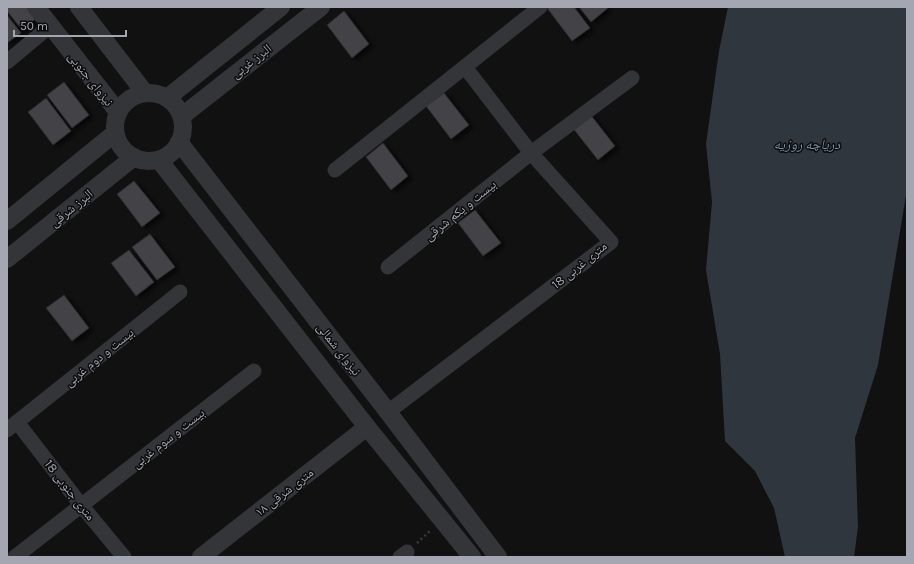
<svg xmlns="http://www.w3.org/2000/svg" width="914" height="564" viewBox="0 0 914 564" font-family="Karla,'Noto Naskh Arabic',sans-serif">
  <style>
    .water { fill: #30363d }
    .building { fill: #434347; stroke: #2b2b2e; filter: url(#shadow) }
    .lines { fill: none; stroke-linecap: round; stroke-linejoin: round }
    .path { stroke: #3a3b3f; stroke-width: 2.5; stroke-dasharray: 2 3; stroke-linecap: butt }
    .minor { stroke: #343539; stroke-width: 15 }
    .tertiary { stroke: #343539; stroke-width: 18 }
    .labels { text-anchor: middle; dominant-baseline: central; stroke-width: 3; stroke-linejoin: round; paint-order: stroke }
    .street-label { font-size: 13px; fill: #a4a6b1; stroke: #0c0c0d }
    .water-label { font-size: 14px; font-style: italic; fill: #7e90a9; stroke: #0c0c0d }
  </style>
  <defs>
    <filter id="shadow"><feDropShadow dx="4.5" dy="2.5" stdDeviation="2" flood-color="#0009"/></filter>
  </defs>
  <rect width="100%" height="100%" fill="#111112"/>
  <polygon class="water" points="728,7 907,7 907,189 878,365 855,438 858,527 854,557 785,557 774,508 755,471 725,441 720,354 706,270 712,202 706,144 719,51"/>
  <g class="building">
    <polygon points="7,7 32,7 39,16 22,30 7,11"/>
    <polygon points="548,7 574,7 590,28 572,41 547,8"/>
    <polygon points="579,7 607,7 608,8 591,22"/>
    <polygon points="344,11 369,44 352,58 327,25"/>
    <polygon points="7,15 21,33 7,43"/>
    <polygon points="64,82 89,115 72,128 47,95"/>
    <polygon points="444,93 469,125 451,139 426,106"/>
    <polygon points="46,98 71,131 53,145 28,112"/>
    <polygon points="590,114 615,146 598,160 572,127"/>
    <polygon points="383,143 408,176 391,190 366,157"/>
    <polygon points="134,181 160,213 142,227 117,194"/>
    <polygon points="475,210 501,243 483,256 458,223"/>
    <polygon points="150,234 175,267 157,280 132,247"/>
    <polygon points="129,250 154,282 136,296 111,263"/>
    <polygon points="64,295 89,328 72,341 46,308"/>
  </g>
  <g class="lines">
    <polyline class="path" points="417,543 431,530"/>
    <g class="minor">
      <polyline points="7,62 50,26"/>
      <polyline points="335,170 540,7"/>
      <polyline points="388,267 531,153 632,78"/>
      <polyline points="388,412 611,242 531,153 465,67"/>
      <polyline points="17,422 81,505 124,557"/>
      <polyline points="7,430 180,292"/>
      <polyline points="15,557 254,371"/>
      <polyline points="400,557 407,552"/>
    </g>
    <g class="tertiary">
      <polyline points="36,7 118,112"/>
      <polyline points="79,7 145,93"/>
      <circle cx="149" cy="127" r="34"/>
      <polyline points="167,98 281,7"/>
      <polyline points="182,116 321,7"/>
      <polyline points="179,142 388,412 498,557"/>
      <polyline points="159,160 367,427 472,557"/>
      <polyline points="7,221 115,133"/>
      <polyline points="7,259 134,157"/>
      <polyline points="201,557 367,427"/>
    </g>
  </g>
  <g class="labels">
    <g class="street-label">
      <text transform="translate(251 61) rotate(-38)">البرز غربی</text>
      <text transform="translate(91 79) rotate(52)">نیزوای جنوبی</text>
      <text transform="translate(71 208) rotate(-39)">البرز شرقی</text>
      <text transform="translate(460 210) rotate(-39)">بیست و یکم شرقی</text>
      <text transform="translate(579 265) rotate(-39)">18 متری غربی</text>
      <text transform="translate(339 349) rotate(52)">نیزوای شمالی</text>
      <text transform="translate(99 357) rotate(-39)">بیست و دوم غربی</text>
      <text transform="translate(168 438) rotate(-38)">بیست و سوم غربی</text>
      <text transform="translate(70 490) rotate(52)">18 متری جنوبی</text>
      <text transform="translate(284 492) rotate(-38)">۱۸ متری شرقی</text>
    </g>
    <g class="water-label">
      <text x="807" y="144">دریاچه روزیه</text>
    </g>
  </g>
  <rect width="914" height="564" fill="none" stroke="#a4a6b1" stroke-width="16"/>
  <path d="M14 30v6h112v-6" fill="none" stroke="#a4a6b1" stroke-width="2"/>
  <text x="20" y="30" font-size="12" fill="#a4a6b1" stroke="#0c0c0d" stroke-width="3" paint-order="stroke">50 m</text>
</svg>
